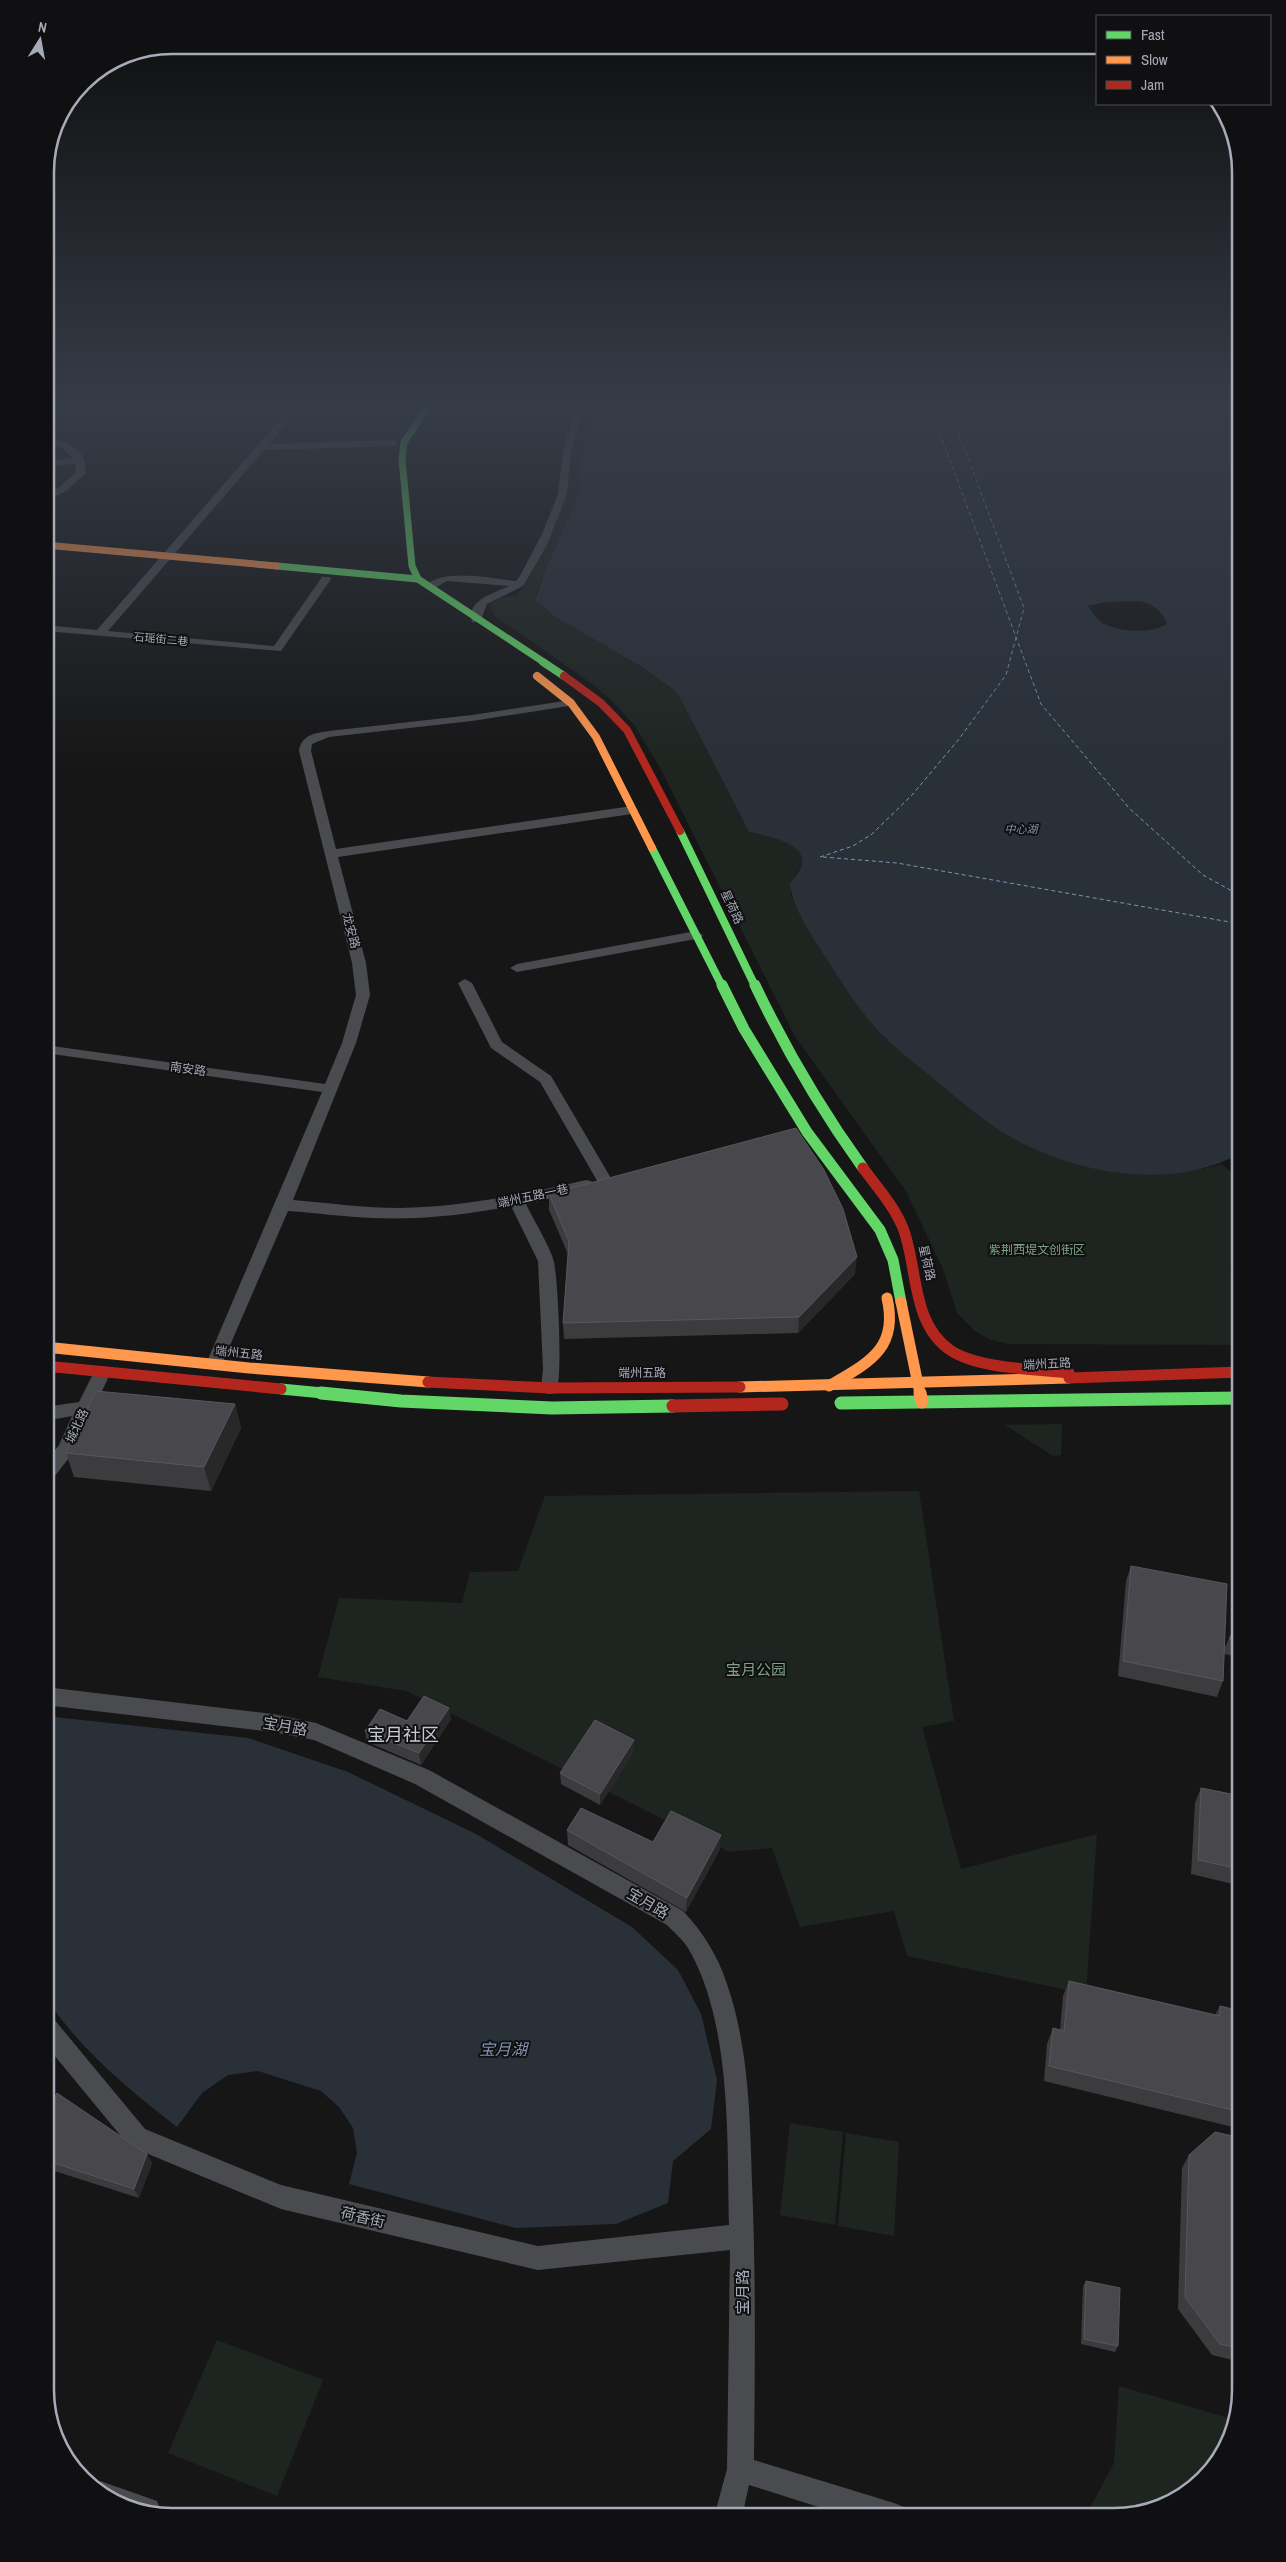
<svg xmlns="http://www.w3.org/2000/svg" width="1286" height="2562" viewBox="0 0 1286 2562" font-family="'Archivo Narrow','Noto Sans SC',sans-serif">
  <style>
    .green { fill: #1e2520 }
    .water { fill: #293038; fill-rule: evenodd }
    .lines { fill: none; stroke-linecap: round; stroke-linejoin: round }
    .ferry { stroke: #7e95b2; stroke-width: 1; stroke-dasharray: 4 3; stroke-linecap: butt }
    .street { fill: #4a4b4f; fill-rule: evenodd }
    .fast-far3 { stroke: #63d668; stroke-width: 7 }
    .fast-far2 { stroke: #63d668; stroke-width: 8 }
    .fast-far1 { stroke: #63d668; stroke-width: 11 }
    .fast { stroke: #63d668; stroke-width: 13 }
    .slow-far3 { stroke: #ff974d; stroke-width: 7 }
    .slow-far2 { stroke: #ff974d; stroke-width: 8 }
    .slow-far1 { stroke: #ff974d; stroke-width: 11 }
    .slow { stroke: #ff974d; stroke-width: 13 }
    .jam-far2 { stroke: #b3261e; stroke-width: 8 }
    .jam-far1 { stroke: #b3261e; stroke-width: 11 }
    .jam { stroke: #b3261e; stroke-width: 13 }
    .wall { fill: #3c3c3f }
    .shaded-wall { fill: #282829 }
    .building { fill: #48484c; stroke: #56585d }
    .labels { text-anchor: middle; dominant-baseline: central; stroke-width: 4; stroke-linejoin: round; paint-order: stroke }
    .far-street-label { font-size: 11px; fill: #a7abb7; stroke: #101012 }
    .far-water-label { font-size: 11px; font-style: italic; fill: #7e95b2; stroke: #101012 }
    .street-label { font-size: 12px; fill: #a7abb7; stroke: #101012 }
    .park-label { font-size: 12px; fill: #7ea284; stroke: #101012 }
    .near-park-label { font-size: 15px; fill: #7ea284; stroke: #101012 }
    .near-street-label { font-size: 15px; fill: #a7abb7; stroke: #101012 }
    .near-water-label { font-size: 16px; font-style: italic; fill: #7e95b2; stroke: #101012 }
    .near-quarter-label { font-size: 18px; fill: #c8cad3; stroke: #101012 }
    .rim { fill: none; stroke: #a7abb7; stroke-width: 2.5 }
  </style>
  <rect width="100%" height="100%" fill="#161616"/>
  <g class="green">
    <path d="M582,407h8l-3,8 9,8 -10,6 -6,62 -45,104 4,9 15,12 88,51 32,23 5,6 70,136c16,3 53,8 53,29 0,7 -4,9 -7,14 -2,6 -3,14 -4,20 28,51 56,101 95,144l231,133c35,2 70,3 104,-8l20,15v50l-11,38 3,29 8,18v31l-232,-1 -18,-4 -15,-8 -19,-19 -14,-44 -37,-78 -110,-153 -136,-270 -25,-42 -24,-26 -20,-17 -96,-67 -6,-11 12,-8 16,-1 6,-9 45,-101 6,-61z"/>
    <polygon points="1062,1424 1061,1455 1053,1456 1005,1425"/>
    <polygon points="919,1491 954,1721 922,1727 961,1869 1097,1834 1086,1994 907,1956 894,1911 800,1927 772,1848 729,1852 406,1691 318,1677 339,1598 462,1603 470,1572 518,1571 545,1496"/>
    <polygon points="790,2123 843,2132 835,2225 780,2215"/>
    <polygon points="846,2133 899,2142 894,2236 838,2226"/>
    <polygon points="217,2340 323,2380 277,2496 168,2453"/>
    <polygon points="1119,2386 1232,2419 1220,2461 1163,2507 1114,2517 1085,2517 1114,2463"/>
  </g>
  <g class="water">
    <path d="M590,407h651v746c-63,36 -152,23 -215,-8 -36,-17 -68,-46 -98,-71 -21,-17 -42,-33 -59,-54 -15,-18 -28,-39 -41,-59 -14,-22 -35,-51 -38,-77 4,-7 10,-13 12,-20 4,-22 -38,-29 -53,-32l-70,-136 -5,-6 -32,-23 -88,-51 -19,-16 11,-31 34,-78 4,-60 12,-8 -9,-8zM1140,601c15,4 21,9 27,23 -16,10 -46,8 -63,0 -6,-3 -12,-13 -16,-18l17,-4z"/>
    <path d="M45,1716l203,22 100,34 128,62 156,93 46,43 23,44 16,66 -6,49 -38,32 -5,42 -52,21 -100,4 -167,-44 8,-31 -4,-25 -14,-21 -18,-16 -63,-20 -30,4 -26,18 -25,34c-49,-38 -99,-79 -132,-131z"/>
  </g>
  <g class="lines">
    <g class="ferry">
      <polyline points="930,407 1041,704 1129,808 1203,875 1241,896"/>
      <polyline points="820,857 853,846 872,834 912,795 959,739 1006,675 1024,608 952,415 953,407"/>
      <polyline points="823,857 897,863 1241,924"/>
    </g>
    <g class="street">
      <polygon points="291,407 300,407 269,444 394,440 398,443 394,446 264,450 108,631 274,646 322,577 330,577 331,579 281,651 45,631 45,625 97,630"/>
      <path d="M575,407h8l-12,45 -4,42 -20,51 -24,41 -36,18 -7,18h-8c-7,-22 23,-29 37,-36l-62,-5 -14,8 -9,-2c18,-20 67,-8 92,-6l4,-5 23,-44 15,-38 5,-42z"/>
      <path d="M45,434c13,4 32,12 38,23 2,3 2,12 3,16l-20,18 -21,10v-7l15,-7 16,-15 -1,-9 -30,5v-6l28,-4 -11,-10 -17,-8z"/>
      <path d="M571,700l4,1v4l-103,16 -143,16 -17,7 -1,7 25,98 296,-43 6,4 -6,4 -294,43 28,106 4,32 -14,48 -63,157c36,3 71,8 107,8 63,-1 125,-14 186,-28l5,1 3,4 -3,4 -65,15c7,15 25,44 28,58 4,19 9,117 2,131l-6,1 -6,-1 -3,-5 2,-19 -5,-108 -27,-55c-45,9 -92,14 -138,12 -28,-1 -56,-5 -85,-7l-66,153 -2,4 -6,2 -6,-2 -2,-4 116,-272 -277,-39v-8l280,39 17,-41 14,-48 -4,-32 -53,-212c2,-16 16,-18 30,-20l143,-16z"/>
      <polygon points="696,931 703,935 701,938 517,972 510,968 517,964"/>
      <polygon points="465,979 472,983 502,1042 551,1076 612,1180 609,1184 599,1184 540,1082 491,1048 458,983"/>
      <polygon points="102,1366 108,1368 111,1372 72,1454 51,1481 45,1483 45,1463 59,1445 72,1416 45,1421 45,1407 79,1402 96,1368"/>
      <path d="M45,1687l228,27 43,9 113,47 254,141c20,21 35,45 44,73 22,64 23,133 25,199 4,92 3,185 2,277l140,43 10,4 4,10h-58l-101,-32 -7,32h-28l13,-48 3,-219 -192,20 -257,-61 -152,-63 -84,-102v-29l8,3 92,111 136,56 257,61 191,-21c-2,-85 3,-202 -41,-277 -5,-8 -14,-16 -21,-23l-252,-141 -101,-44 -41,-8 -228,-27z"/>
      <polygon points="100,2481 157,2501 161,2511 159,2515 101,2496 92,2484"/>
    </g>
    <g class="fast-far3">
      <polyline points="428,407 404,442 402,459 412,566 418,579 545,663"/>
      <polyline points="277,566 418,579"/>
    </g>
    <g class="fast-far2">
      <polyline points="543,662 564,676"/>
      <polyline points="680,831 755,986"/>
      <polyline points="652,848 722,986"/>
    </g>
    <g class="fast-far1">
      <polyline points="722,985 744,1029 807,1132 880,1230 893,1260 901,1302"/>
      <path d="M755,985c30,63 67,126 108,183"/>
      <polyline points="281,1389 333,1394"/>
    </g>
    <g class="fast">
      <polyline points="321,1393 401,1401 552,1408 673,1406"/>
      <polyline points="841,1403 1241,1398"/>
    </g>
    <polyline class="slow-far3" points="45,545 277,566"/>
    <polyline class="slow-far2" points="537,676 571,703 596,737 652,848"/>
    <g class="slow-far1">
      <polyline points="901,1302 920,1394"/>
      <polyline points="45,1347 249,1368 428,1382"/>
      <path d="M829,1386c39,-23 70,-37 58,-88"/>
      <polyline points="740,1387 1069,1378"/>
    </g>
    <polyline class="slow" points="920,1393 922,1402"/>
    <polyline class="jam-far2" points="564,676 601,703 627,730 680,831"/>
    <g class="jam-far1">
      <path d="M863,1168c14,19 31,38 40,60 15,39 8,95 47,122 28,19 85,19 119,23"/>
      <polyline points="45,1366 281,1389"/>
      <polyline points="1069,1378 1241,1372"/>
      <polyline points="428,1382 550,1388 740,1387"/>
    </g>
    <polyline class="jam" points="673,1406 782,1404"/>
  </g>
  <g class="wall">
    <polygon points="549,1194 855,1274 798,1333 564,1339 563,1323 568,1254 549,1210"/>
    <polygon points="235,1404 241,1428 211,1491 74,1477 66,1453"/>
    <polygon points="1131,1566 1224,1649 1229,1639 1241,1616 1241,1657 1224,1654 1223,1681 1217,1697 1118,1676 1126,1581"/>
    <polygon points="451,1719 421,1765 367,1742 365,1731 407,1721"/>
    <polygon points="634,1740 634,1751 600,1805 561,1784 560,1773"/>
    <polygon points="1201,1788 1241,1796 1241,1944 1231,1942 1233,1884 1191,1874 1195,1803"/>
    <polygon points="567,1830 653,1842 720,1849 686,1912 568,1845"/>
    <polygon points="1069,1981 1215,2015 1220,2006 1241,2011 1241,2129 1044,2081 1047,2044 1053,2028 1060,2030 1063,1996"/>
    <polygon points="45,2117 147,2154 152,2163 139,2198 45,2168"/>
    <polygon points="1241,2138 1241,2362 1212,2355 1178,2309 1182,2168 1189,2155"/>
    <polygon points="1086,2281 1118,2346 1115,2352 1081,2344 1083,2286"/>
  </g>
  <g class="shaded-wall">
    <polygon points="857,1257 855,1274 798,1333 799,1317"/>
    <polygon points="235,1404 241,1428 211,1491 204,1467"/>
    <polygon points="449,1708 451,1719 421,1765 419,1753"/>
    <polygon points="634,1740 634,1751 600,1805 600,1794"/>
    <polygon points="721,1835 720,1849 686,1912 687,1898"/>
    <polygon points="147,2154 152,2163 139,2198 134,2189"/>
  </g>
  <g class="building">
    <polygon points="796,1128 824,1170 843,1209 857,1257 799,1317 563,1323 569,1241 549,1194"/>
    <polygon points="96,1391 235,1404 204,1467 66,1453"/>
    <polygon points="1131,1566 1227,1584 1223,1681 1123,1661"/>
    <polygon points="1241,1616 1241,1641 1229,1639"/>
    <polygon points="424,1696 449,1708 419,1753 365,1731 380,1709 407,1721"/>
    <polygon points="595,1720 634,1740 600,1794 560,1773"/>
    <polygon points="1201,1788 1241,1796 1241,1929 1238,1928 1240,1869 1198,1860"/>
    <polygon points="581,1808 653,1842 671,1811 721,1835 687,1898 567,1830"/>
    <polygon points="1069,1981 1220,2016 1220,2006 1241,2011 1241,2112 1049,2066 1053,2028 1064,2031"/>
    <polygon points="57,2093 147,2154 134,2189 45,2160 45,2117"/>
    <polygon points="1215,2132 1241,2138 1241,2349 1220,2344 1185,2297 1189,2155"/>
    <polygon points="1086,2281 1120,2288 1118,2346 1084,2339"/>
  </g>
  <linearGradient id="sky" x2="0" y2="1"><stop stop-color="#0c0c0c"/><stop offset="0.53" stop-color="#363c47"/><stop offset="1" stop-color="#363c47" stop-opacity="0"/></linearGradient>
  <rect width="1286" height="766" fill="url(#sky)"/>
  <g class="labels">
    <g class="far-street-label">
      <text transform="translate(161 639) rotate(5)">石瑶街二巷</text>
    </g>
    <g class="far-water-label">
      <text x="1021" y="829">中心湖</text>
    </g>
    <g class="street-label">
      <text transform="translate(732 907) rotate(65)">星荷路</text>
      <text transform="translate(351 931) rotate(75)">龙安路</text>
      <text transform="translate(188 1069) rotate(8)">南安路</text>
      <text transform="translate(533 1196) rotate(-12)">端州五路一巷</text>
      <text transform="translate(927 1263) rotate(77)">星荷路</text>
      <text transform="translate(239 1353) rotate(6)">端州五路</text>
      <text transform="translate(1047 1364) rotate(-3)">端州五路</text>
      <text x="642" y="1373">端州五路</text>
      <text transform="translate(77 1426) rotate(-65)">城北路</text>
    </g>
    <g class="park-label">
      <text x="1037" y="1250">紫荆西堤文创街区</text>
    </g>
    <g class="near-park-label">
      <text x="756" y="1669">宝月公园</text>
    </g>
    <g class="near-street-label">
      <text transform="translate(285 1726) rotate(10)">宝月路</text>
      <text transform="translate(648 1903) rotate(30)">宝月路</text>
      <text transform="translate(363 2217) rotate(13)">荷香街</text>
      <text transform="translate(742 2292) rotate(-90)">宝月路</text>
    </g>
    <g class="near-water-label">
      <text x="503" y="2049">宝月湖</text>
    </g>
    <g class="near-quarter-label">
      <text x="403" y="1734">宝月社区</text>
    </g>
  </g>
  <path d="M0 0H1286V2562H0ZM172 54H1114A118 118 0 0 1 1232 172V2390A118 118 0 0 1 1114 2508H172A118 118 0 0 1 54 2390V172A118 118 0 0 1 172 54Z" fill="#101012" fill-rule="evenodd"/>
  <path class="rim" d="M172 54H1114A118 118 0 0 1 1232 172V2390A118 118 0 0 1 1114 2508H172A118 118 0 0 1 54 2390V172A118 118 0 0 1 172 54Z"/>
  <rect x="1096" y="15" width="175" height="90" fill="#101012" stroke="#4c4e54"/>
  <rect x="1106" y="31" width="25" height="8" fill="#63d668" stroke="#4c4e54"/>
  <text x="1141" y="40" font-size="15" fill="#a7abb7">Fast</text>
  <rect x="1106" y="56" width="25" height="8" fill="#ff974d" stroke="#4c4e54"/>
  <text x="1141" y="65" font-size="15" fill="#a7abb7">Slow</text>
  <rect x="1106" y="81" width="25" height="8" fill="#b3261e" stroke="#4c4e54"/>
  <text x="1141" y="90" font-size="15" fill="#a7abb7">Jam</text>
  <g transform="translate(40 40) rotate(11)" stroke="#101012" stroke-width="4" paint-order="stroke">
  <path d="M0-4L9 19L0 12L-9 19Z" fill="#a7abb7"/>
  <text y="-8" font-size="14" font-weight="bold" text-anchor="middle" fill="#a7abb7">N</text>
  </g>
</svg>
